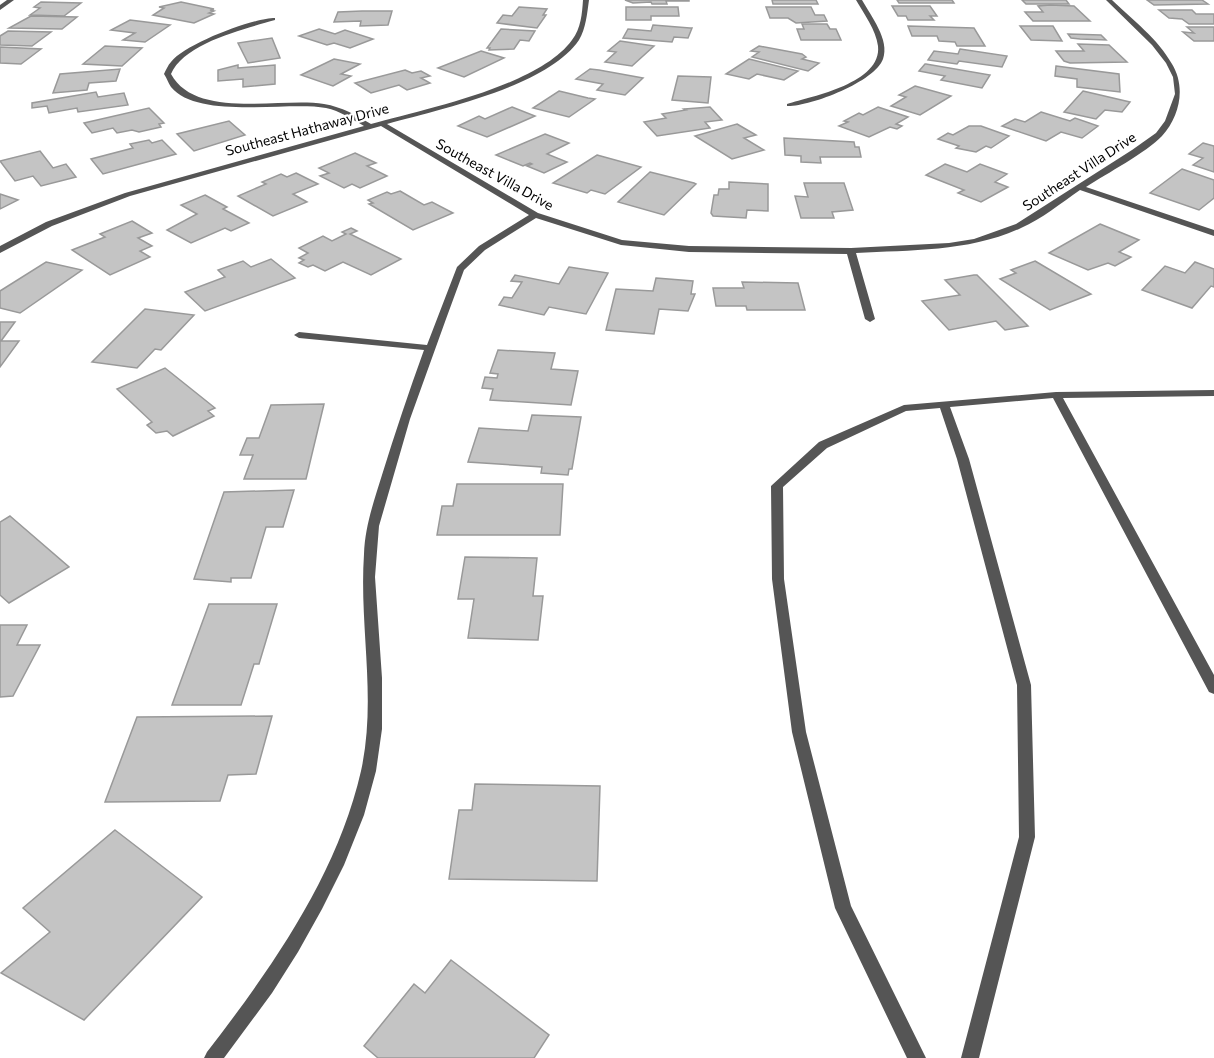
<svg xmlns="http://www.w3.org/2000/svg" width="1214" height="1058" viewBox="0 0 1214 1058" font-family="Commissioner,sans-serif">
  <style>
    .building { fill: #c4c4c4; stroke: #999; stroke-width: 1.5 }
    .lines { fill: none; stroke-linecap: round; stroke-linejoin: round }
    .service { fill: #555; fill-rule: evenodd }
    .minor { fill: #555; fill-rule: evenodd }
    .labels { text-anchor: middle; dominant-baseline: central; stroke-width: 4.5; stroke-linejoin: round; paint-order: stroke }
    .far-street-label { font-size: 14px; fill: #000; stroke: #fff }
  </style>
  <rect width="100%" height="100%" fill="#fff"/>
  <g class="building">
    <polygon points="625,0 689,0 689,1 666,1 667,4 652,4 651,2 633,3"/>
    <polygon points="772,0 816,0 818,4 773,4"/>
    <polygon points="897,0 952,0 954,3 899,3"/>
    <polygon points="1022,0 1066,0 1069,4 1026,4"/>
    <polygon points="1147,0 1202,0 1208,4 1154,5"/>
    <polygon points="41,2 81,3 64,16 30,15 40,8 34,7"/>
    <polygon points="181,2 214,9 210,10 214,11 209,13 214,14 194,23 153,15 164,8 159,7"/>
    <polygon points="1050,5 1074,6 1090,21 1033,21 1025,12 1043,12 1038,6"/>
    <polygon points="892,6 930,6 937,16 930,16 934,20 908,20 906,16 898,16"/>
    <polygon points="519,7 547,9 543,15 546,15 537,28 497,23 503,15 512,16"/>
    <polygon points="626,7 678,7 679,16 651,16 651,20 626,20"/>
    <polygon points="766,7 811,7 815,15 824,15 827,21 796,23 788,18 770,18"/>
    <polygon points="1159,10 1192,10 1196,14 1214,14 1214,24 1189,24 1182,19 1169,18"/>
    <polygon points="362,11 392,11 388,25 360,26 361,21 334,22 338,12"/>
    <polygon points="31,16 77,17 62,29 9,28"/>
    <polygon points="130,20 170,25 145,42 123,40 135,33 111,30"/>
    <polygon points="802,24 827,24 830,29 836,29 841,40 801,40 797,29 804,29"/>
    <polygon points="653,25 690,28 692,28 688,38 674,37 672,42 623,38 628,29 651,31"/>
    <polygon points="908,26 974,28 985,46 957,46 955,42 939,41 937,36 912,36"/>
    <polygon points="1020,26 1053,26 1062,41 1031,40"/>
    <polygon points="1187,27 1214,27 1214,41 1194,41 1183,32 1194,33"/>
    <polygon points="319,29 335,34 345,30 373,39 350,48 334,43 327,45 299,36"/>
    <polygon points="501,29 535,31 529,41 520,40 514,49 489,50 490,48 487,48"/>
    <polygon points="8,31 51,32 32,46 0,45 0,36"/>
    <polygon points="1068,34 1101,35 1106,40 1080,39 1071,38"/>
    <polygon points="272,38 280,58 248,63 238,43"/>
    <polygon points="620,41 654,46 632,66 605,62 616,52 608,51"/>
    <polygon points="1078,44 1109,45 1127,62 1070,63 1064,61 1056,51 1084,51"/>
    <polygon points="105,46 142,48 122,66 83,64"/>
    <polygon points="759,46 802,54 806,57 802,59 819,63 808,71 752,57 759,52 751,51"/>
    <polygon points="0,47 41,49 21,64 0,63"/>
    <polygon points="960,49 1007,56 1002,67 959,61 957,64 928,60 934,51 958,54"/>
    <polygon points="481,51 504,58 464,77 438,68"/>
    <polygon points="334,59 360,64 341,74 351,76 333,86 301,75"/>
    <polygon points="749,59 798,71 784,80 757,74 749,79 726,74"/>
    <polygon points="925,64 926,64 990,75 982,88 941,80 945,76 919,71"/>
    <polygon points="238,65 238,68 275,65 275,84 243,87 243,79 218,81 218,70"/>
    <polygon points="1056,66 1119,74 1120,92 1077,87 1077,79 1055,76"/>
    <polygon points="120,69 116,81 89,83 87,90 53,93 60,74"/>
    <polygon points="590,69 599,70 643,78 625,95 597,90 603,84 576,79"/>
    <polygon points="405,70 412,73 421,71 430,76 421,78 430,83 407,90 399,85 371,93 355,83"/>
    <polygon points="678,76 711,77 708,103 672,100"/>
    <polygon points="915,86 951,96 920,115 891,106 906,97 899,95"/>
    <polygon points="559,91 588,98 595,99 569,117 533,108"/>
    <polygon points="1083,91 1130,102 1122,112 1105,110 1096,119 1064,112"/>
    <polygon points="96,92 98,97 124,93 128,105 78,112 77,108 49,113 47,106 32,108 32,103"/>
    <polygon points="512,107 535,116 487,137 458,126 479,116 485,119"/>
    <polygon points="710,107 722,120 705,122 710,128 657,136 644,122 666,118 662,114 686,110 684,109"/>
    <polygon points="878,107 908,117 896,124 902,126 897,129 890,127 869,137 839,126 848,122 844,121 859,113 863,115"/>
    <polygon points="149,108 164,123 159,124 161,127 139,132 132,130 117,133 113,128 92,133 84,123"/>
    <polygon points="1041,112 1070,121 1075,118 1098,126 1082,138 1061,132 1046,141 1002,126 1015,119 1025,122"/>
    <polygon points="229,121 245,135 194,151 177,134"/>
    <polygon points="737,124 756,135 744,138 764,150 732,159 695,136"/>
    <polygon points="969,126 981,126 1009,136 991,148 986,146 976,152 956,148 959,146 938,139 948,133 953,135"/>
    <polygon points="545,134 569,143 547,154 567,162 544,173 527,166 532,164 530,163 523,166 496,155"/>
    <polygon points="784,138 854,142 855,147 859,147 861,157 820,157 821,163 801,162 801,156 785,155"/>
    <polygon points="149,140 152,143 162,140 176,154 103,174 91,159 133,148 130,144"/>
    <polygon points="1203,143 1214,146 1214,172 1193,165 1203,158 1189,154"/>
    <polygon points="40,151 53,168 66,164 76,177 41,186 33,176 15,181 0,161"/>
    <polygon points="355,153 376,163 367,166 387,176 360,188 352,184 344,188 320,176 329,173 319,168"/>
    <polygon points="597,155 641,167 605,194 591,190 587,193 553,183"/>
    <polygon points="945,164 967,172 980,164 1007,174 995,182 1008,187 981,202 958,193 964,190 926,175"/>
    <polygon points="1182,169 1214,180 1214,198 1199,210 1150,193"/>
    <polygon points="650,172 694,183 696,184 664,215 618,202"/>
    <polygon points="296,173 318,184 293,194 307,202 273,216 238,196 266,184 262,182 281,174 287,177"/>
    <polygon points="729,182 768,184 768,211 747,210 746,218 713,216 711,213 714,195 718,195 719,189 729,189"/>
    <polygon points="804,183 844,183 853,210 832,212 834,218 801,218 795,196 808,197"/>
    <polygon points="400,191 424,205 432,202 453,213 413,230 369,204 373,203 368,200 387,192 391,194"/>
    <polygon points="0,194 18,200 0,209"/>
    <polygon points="205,195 227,207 223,209 249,223 231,231 225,228 191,243 167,230 197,214 181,205"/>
    <polygon points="132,221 152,233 138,238 152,246 140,251 150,257 110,275 72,250 105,237 100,234"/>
    <polygon points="1100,224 1139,240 1119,252 1131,257 1115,266 1108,263 1088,270 1049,253"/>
    <polygon points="351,228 357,231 350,234 401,259 371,275 343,262 325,271 313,265 308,267 299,263 304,260 299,258 308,253 299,248 323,236 332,241 346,234 342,232"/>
    <polygon points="271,259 295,278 205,311 185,292 225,277 218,270 243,261 251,267"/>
    <polygon points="1035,261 1091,294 1050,310 1000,279 1016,273 1011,270"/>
    <polygon points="46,262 82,270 20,313 0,308 0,291"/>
    <polygon points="1195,262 1214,269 1214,287 1211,286 1192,308 1142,290 1165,266 1185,273"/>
    <polygon points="569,267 608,273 586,314 549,307 544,315 499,305 504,297 512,298 522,282 511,281 515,275 559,284"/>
    <polygon points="974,275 977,275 1028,326 1005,330 996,321 949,330 922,301 960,295 945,280"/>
    <polygon points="656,278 693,281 691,294 695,294 688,311 659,309 654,334 606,330 616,289 653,291"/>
    <polygon points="742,282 798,283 805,310 747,310 746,306 716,306 713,288 744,288"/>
    <polygon points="145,309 194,315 161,350 155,349 137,368 92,362"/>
    <polygon points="0,322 15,322 1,341 19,341 0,367"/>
    <polygon points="498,350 555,353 551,369 578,371 571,405 490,400 493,389 482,388 485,377 497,378 498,374 490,373"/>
    <polygon points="165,368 215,408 208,411 214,416 173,436 167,431 156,433 147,425 152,422 117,389"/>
    <polygon points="324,404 306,479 244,479 253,455 240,455 247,438 259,438 271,405"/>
    <polygon points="532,415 581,417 572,469 569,469 568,475 541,473 542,467 468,462 479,428 528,431"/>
    <polygon points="457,484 563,484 560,535 437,535 442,506 453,506"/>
    <polygon points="294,490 283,527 266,527 251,578 231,578 231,582 194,579 224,492"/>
    <polygon points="10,516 69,567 9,603 0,595 0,522"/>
    <polygon points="465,557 537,558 533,596 543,596 538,640 468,638 474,599 458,599"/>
    <polygon points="209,604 277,604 259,664 254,664 241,705 172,705"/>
    <polygon points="0,625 27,625 17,645 40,645 13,696 0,697"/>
    <polygon points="272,716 256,774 228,775 220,801 105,802 137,717"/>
    <polygon points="475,784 600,786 597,881 449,879 459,810 472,810"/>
    <polygon points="115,830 202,897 84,1020 1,973 50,932 23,908"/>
    <polygon points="451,960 549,1035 534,1058 378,1058 364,1046 414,984 425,993"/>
  </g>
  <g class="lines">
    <polygon class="service" points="1214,390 1214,396 1063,398 1214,675 1214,694 1209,692 1053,398 950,407 969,459 1031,685 1035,837 979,1058 961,1058 1019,837 1017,685 957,459 940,408 906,411 827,448 783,487 784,579 806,732 851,906 926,1058 907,1058 835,908 792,732 772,579 771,486 819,442 904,405 1056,392"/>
    <g class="minor">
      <polygon points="7,0 14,0 0,10 0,5"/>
      <path d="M583,0h6c-2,14 -3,28 -10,40 -32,47 -139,69 -192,84l151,89 84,27 67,6 162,2 98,-5 25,-4 42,-15 116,-74 24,-17 9,-12 10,-27 -2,-17 -7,-14 -14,-18 -46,-45h6c21,20 46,39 60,64 14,23 8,52 -10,72 -15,16 -56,38 -76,51l128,43v6l-134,-46c-19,13 -38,29 -59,38 -52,24 -109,22 -165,25l19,66 -5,3 -5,-3 -18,-65 -158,-2 -68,-7 -85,-27 -51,32 -21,20 -18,49 -36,100 -31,107 -4,51 7,101v51l-6,42 -12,44 -20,50 -22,44 -24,43 -26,41 -48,65h-20l3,-6c64,-83 130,-176 154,-281 16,-72 -2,-144 3,-217 1,-28 10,-53 18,-79 13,-42 27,-84 42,-125l-125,-12 -5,-3 5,-3 128,13 30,-78 22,-21 50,-31 -148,-89 -251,70 -78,30 -52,27v-7l46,-24 79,-29 239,-67c-12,-7 -24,-15 -38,-18 -38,-7 -128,12 -155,-21 -3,-4 -4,-9 -7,-13 2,-4 4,-9 7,-12 14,-18 82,-44 104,-44v2c-31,9 -91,23 -104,54 25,46 110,23 153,30 18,3 32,11 47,20 54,-15 168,-38 201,-84 9,-12 10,-26 11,-40z"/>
      <path d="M856,0h6c9,16 28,40 21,59 -8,23 -74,48 -96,47v-2c26,-8 95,-21 91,-58 -2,-16 -14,-32 -22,-46z"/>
    </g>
  </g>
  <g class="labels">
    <g class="far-street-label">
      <text transform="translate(307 129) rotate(-15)">Southeast Hathaway Drive</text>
      <text transform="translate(1079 171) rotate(-33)">Southeast Villa Drive</text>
      <text transform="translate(495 174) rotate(29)">Southeast Villa Drive</text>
    </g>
  </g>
</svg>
